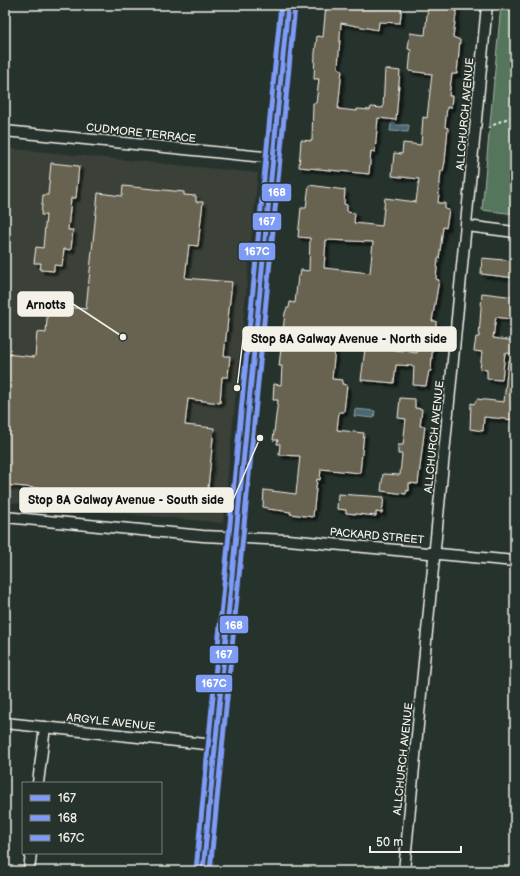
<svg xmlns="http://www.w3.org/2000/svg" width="520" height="876" viewBox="0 0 520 876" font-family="'Balsamiq Sans',sans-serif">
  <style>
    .built { fill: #3a4138 }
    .green { fill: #56745d; stroke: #a5b2a2 }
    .water { fill: #4a6771; stroke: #8e9ea1 }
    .building { fill: #686251; stroke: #f4f1e8; fill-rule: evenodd; filter: url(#shadow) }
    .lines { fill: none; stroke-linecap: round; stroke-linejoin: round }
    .street-casing { stroke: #f4f1e8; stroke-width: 13 }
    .secondary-casing { stroke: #f4f1e8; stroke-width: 17 }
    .path { stroke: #f4f1e8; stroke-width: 2; stroke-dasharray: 3 3; stroke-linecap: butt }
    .street { stroke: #26332d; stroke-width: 10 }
    .secondary { stroke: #26332d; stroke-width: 14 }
    .bus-1-casing { stroke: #26332d; stroke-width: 8 }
    .bus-2-casing { stroke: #26332d; stroke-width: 8 }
    .bus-3-casing { stroke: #26332d; stroke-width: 8 }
    .bus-1 { stroke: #7e9cf6; stroke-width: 5 }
    .bus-2 { stroke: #7e9cf6; stroke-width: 5 }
    .bus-3 { stroke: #7e9cf6; stroke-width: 5 }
    .labels { text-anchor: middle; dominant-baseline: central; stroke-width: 3.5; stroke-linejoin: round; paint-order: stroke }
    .street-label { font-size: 11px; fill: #f4f1e8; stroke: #26332d }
    .leader { fill: none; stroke: #f4f1e8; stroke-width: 1.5 }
    .callout-dot { fill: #f4f1e8; stroke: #26332d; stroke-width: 1.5 }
    .callout { fill: #f4f1e8; stroke: #f4f1e8; stroke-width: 1.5 }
    .callout-label { font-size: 12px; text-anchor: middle; font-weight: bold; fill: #111 }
    .line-badge { stroke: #26332d; stroke-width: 1.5 }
    .badge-label { font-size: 11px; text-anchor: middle; font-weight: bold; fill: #fff }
  </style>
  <defs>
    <filter id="shadow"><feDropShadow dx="3.5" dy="3.5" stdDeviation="1" flood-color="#0009"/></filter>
  </defs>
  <rect width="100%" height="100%" fill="#26332d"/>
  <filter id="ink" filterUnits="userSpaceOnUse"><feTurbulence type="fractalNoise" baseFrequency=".025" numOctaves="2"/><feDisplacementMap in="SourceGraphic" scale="8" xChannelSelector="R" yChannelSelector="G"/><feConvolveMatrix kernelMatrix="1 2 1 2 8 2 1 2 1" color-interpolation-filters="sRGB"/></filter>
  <g filter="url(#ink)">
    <polygon class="built" points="5,148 258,173 223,523 5,502"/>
    <polygon class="green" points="501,5 515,5 515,214 482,210"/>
    <g class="water">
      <polygon points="393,122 397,125 409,125 408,132 390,131 391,124"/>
      <polygon points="355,409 375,411 374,418 354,416"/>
    </g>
    <g class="building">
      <polygon points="326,5 352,5 374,8 374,5 402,5 400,23 379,22 378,30 341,23 338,68 342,70 338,109 357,111 357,109 370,110 371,107 383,108 385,69 400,71 396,120 378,118 375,152 371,151 369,174 299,167 301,140 312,141 313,103 316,103 319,79 314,79 315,53 317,36 323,37"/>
      <path d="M428,5h18l11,2 -4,30 7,3 -3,34h-5l-3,22h3l-1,12 -4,-1 -2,20 3,1 -3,34 -2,9h-2l-3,32h7v6l4,1 -3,18 -3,-1 -4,32h-1l-2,20 3,1 -7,41h4v6l-2,12 -1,-1 -2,33h-2l-3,15 -13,-1 1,-19 -18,-1 -2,18 -33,-3 5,-39 -30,-3 -4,41 11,1 -1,4 5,1 -3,27h-5l-2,18 27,3 -4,40 -39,-4 -1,11 -3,-1 -4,38 -23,-3 1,-2 -23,-3v-1l-5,-1 1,-17 32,4 4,-38 -21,-1 1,-11h-3l1,-4h-5l5,-40h-5l1,-16 7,1 1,-19h-3l6,-53 2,-5h2l1,-6 5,1 3,-27h2l1,-6 8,1 1,-33 -12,-1 3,-29h5l3,-23 36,5 -1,14 3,1v7l8,1 -1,10 28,3 3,-28 31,4 3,-23 -27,-3 2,-23 8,1 1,-11 18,2 2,-28 4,1 5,-44 -23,-3 2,-21 -3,-1 2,-16 15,2zM326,240l47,2 -3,31 -46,-5zM397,331l22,2 -2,20 -22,-3z"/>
      <polygon points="51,163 79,166 76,198 71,198 68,230 73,230 71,250 64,249 62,266 54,265 54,271 40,270 41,263 34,263 36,247 43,248 46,215 41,215 43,195 48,195"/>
      <polygon points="123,186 184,192 184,195 196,196 196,202 203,202 198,246 189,245 185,278 232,282 224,356 230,356 228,377 222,377 220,403 188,399 185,425 214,428 206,508 179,506 180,502 5,485 5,354 35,357 37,332 46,333 48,305 86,309 98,193 122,196"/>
      <polygon points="482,258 515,261 515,278 481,274"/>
      <polygon points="482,293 515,297 515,320 496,317 493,338 515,341 515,354 505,353 502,380 487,379 487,370 480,369 482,352 474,351 476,337 479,337"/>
      <polygon points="508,361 515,361 515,420 484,417 483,431 470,429 471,403 474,404 477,399 504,402"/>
      <polygon points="400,398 415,399 415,408 422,409 420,426 425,426 418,484 409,483 409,491 407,490 406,494 381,491 383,474 400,475 402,454 398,454 398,445 403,445 406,419 398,418"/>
      <polygon points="338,494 384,497 382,513 376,512 376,516 346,513 346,510 337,509"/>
    </g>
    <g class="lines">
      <defs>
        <g id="street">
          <polyline points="5,131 274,158"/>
          <polyline points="467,226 515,232"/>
          <polyline points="5,517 203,536 288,540 515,561"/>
          <polyline points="5,723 215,745"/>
          <polyline points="38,783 45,727"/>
          <polyline points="29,871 31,853"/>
          <polyline points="404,871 487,5"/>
        </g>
        <polyline id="secondary" points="203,871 288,5"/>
      </defs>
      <use href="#street" class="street-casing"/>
      <use href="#secondary" class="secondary-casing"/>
      <g class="path">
        <polyline points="503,5 515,13"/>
        <polyline points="488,128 503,120 515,116"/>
      </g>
      <use href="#street" class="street"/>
      <use href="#secondary" class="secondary"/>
      <defs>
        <polyline id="bus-1" points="203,871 288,5"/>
        <polyline id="bus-2" points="210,871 295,6"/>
        <polyline id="bus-3" points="196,870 281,5"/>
      </defs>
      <use href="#bus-1" class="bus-1-casing"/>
      <use href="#bus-2" class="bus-2-casing"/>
      <use href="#bus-3" class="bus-3-casing"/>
      <use href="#bus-1" class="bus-1"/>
      <use href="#bus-2" class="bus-2"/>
      <use href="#bus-3" class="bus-3"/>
    </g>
  </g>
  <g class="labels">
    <g class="street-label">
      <text transform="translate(465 114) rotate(-85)">ALLCHURCH AVENUE</text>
      <text transform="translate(141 133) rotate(6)">CUDMORE TERRACE</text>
      <text transform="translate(434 437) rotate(-84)">ALLCHURCH AVENUE</text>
      <text transform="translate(377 536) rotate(5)">PACKARD STREET</text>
      <text transform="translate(111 722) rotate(6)">ARGYLE AVENUE</text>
      <text transform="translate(403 759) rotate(-84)">ALLCHURCH AVENUE</text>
    </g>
  </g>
  <path class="leader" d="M123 337L73 304M237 388L243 339M260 438L233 500"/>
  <g class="callout-dot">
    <circle cx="123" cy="337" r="4"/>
    <circle cx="237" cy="388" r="4"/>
    <circle cx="260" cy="438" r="4"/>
  </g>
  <g class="callout">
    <rect x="18" y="292" width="55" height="24" rx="4"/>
    <rect x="243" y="327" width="213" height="24" rx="4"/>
    <rect x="20" y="488" width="213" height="24" rx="4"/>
  </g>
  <g class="callout-label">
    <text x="46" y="309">Arnotts</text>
    <text x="349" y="343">Stop 8A Galway Avenue - North side</text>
    <text x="126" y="504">Stop 8A Galway Avenue - South side</text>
  </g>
  <g class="line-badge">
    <rect x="261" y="183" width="31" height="19" rx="4" fill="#7e9cf6"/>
    <rect x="252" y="212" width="30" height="19" rx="4" fill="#7e9cf6"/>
    <rect x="238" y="242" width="38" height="19" rx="4" fill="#7e9cf6"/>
    <rect x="219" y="615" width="30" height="19" rx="4" fill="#7e9cf6"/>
    <rect x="209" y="645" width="30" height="19" rx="4" fill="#7e9cf6"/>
    <rect x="195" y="674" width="38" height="19" rx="4" fill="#7e9cf6"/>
  </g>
  <g class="badge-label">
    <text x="277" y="196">168</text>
    <text x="267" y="225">167</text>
    <text x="257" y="255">167C</text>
    <text x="234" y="629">168</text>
    <text x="224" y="658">167</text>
    <text x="214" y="687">167C</text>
  </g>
  <rect width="520" height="876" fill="none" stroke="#26332d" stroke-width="20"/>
  <rect x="10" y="10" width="500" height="856" fill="none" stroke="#f4f1e8" stroke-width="1.5" filter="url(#ink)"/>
  <rect x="22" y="782" width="140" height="72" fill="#26332d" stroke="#787f78"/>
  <rect x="30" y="795" width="20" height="6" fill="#7e9cf6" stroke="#787f78"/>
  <text x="58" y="802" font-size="12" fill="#f4f1e8">167</text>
  <rect x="30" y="815" width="20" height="6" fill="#7e9cf6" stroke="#787f78"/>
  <text x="58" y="822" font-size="12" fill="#f4f1e8">168</text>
  <rect x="30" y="835" width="20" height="6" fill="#7e9cf6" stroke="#787f78"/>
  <text x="58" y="842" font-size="12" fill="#f4f1e8">167C</text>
  <path d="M370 846v6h91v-6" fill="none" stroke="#f4f1e8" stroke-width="2"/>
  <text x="376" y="846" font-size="12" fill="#f4f1e8" stroke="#26332d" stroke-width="3" paint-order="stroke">50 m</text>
</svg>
